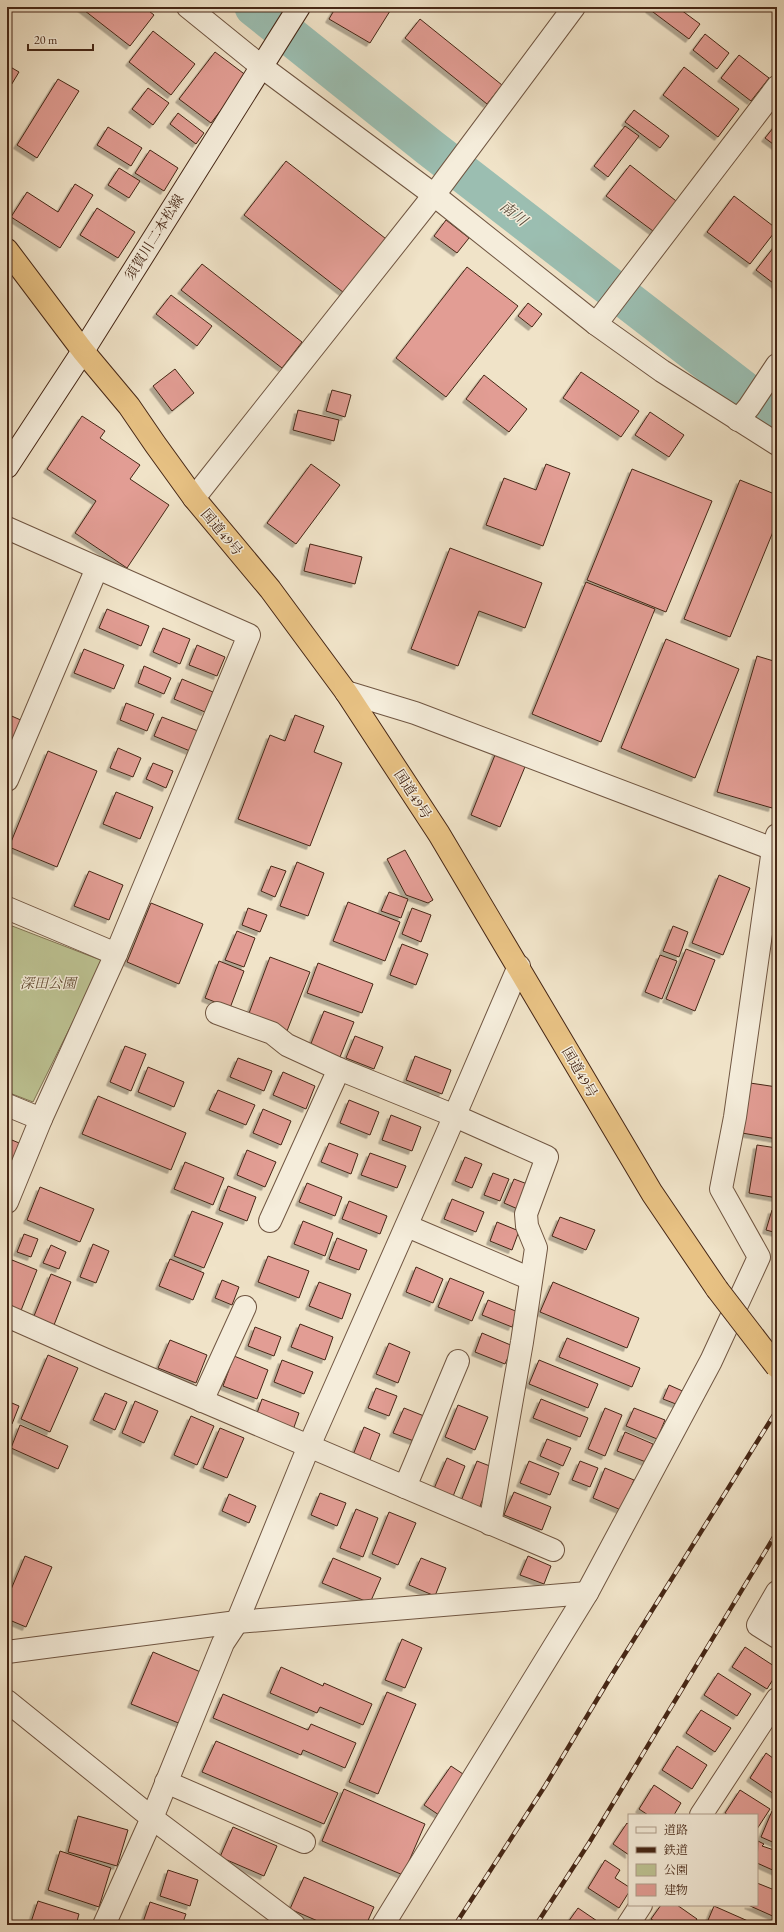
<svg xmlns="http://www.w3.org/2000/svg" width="784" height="1932" viewBox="0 0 784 1932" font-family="'EB Garamond','Noto Serif JP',serif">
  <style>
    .green { fill: #bdc393; stroke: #827554 }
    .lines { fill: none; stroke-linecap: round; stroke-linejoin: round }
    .river { stroke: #9bbeb1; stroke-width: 39 }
    .building { fill: #e29d94; stroke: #462716; filter: url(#shadow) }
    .minor-casing { stroke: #705642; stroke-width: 24 }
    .secondary-casing { stroke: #462716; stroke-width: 24 }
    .trunk-casing { stroke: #462716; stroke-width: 24 }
    .minor { stroke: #f5eddb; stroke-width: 22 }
    .secondary { stroke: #f5eddb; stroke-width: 22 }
    .trunk { stroke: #e8c284; stroke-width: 22 }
    .rail-casing { stroke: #462716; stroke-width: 4.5 }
    .rail { stroke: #f5eddb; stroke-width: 3; stroke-dasharray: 9; stroke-linecap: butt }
    .trunk-bridge-casing { stroke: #462716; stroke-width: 24; stroke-linecap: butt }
    .trunk-bridge { stroke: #e8c284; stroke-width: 22 }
    .labels { text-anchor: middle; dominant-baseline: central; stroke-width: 3; stroke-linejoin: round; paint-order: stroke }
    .street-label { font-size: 14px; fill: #462716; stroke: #f5eddb }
    .park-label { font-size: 14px; font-style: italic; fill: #644e35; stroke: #f5eddb }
    .water-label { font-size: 15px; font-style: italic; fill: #5b4d3d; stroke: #f5eddb }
  </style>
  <defs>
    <filter id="shadow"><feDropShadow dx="-3.5" dy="3.5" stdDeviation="0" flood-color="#0004"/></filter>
  </defs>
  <rect width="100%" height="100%" fill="#f0e3c8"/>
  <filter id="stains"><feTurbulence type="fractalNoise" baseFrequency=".005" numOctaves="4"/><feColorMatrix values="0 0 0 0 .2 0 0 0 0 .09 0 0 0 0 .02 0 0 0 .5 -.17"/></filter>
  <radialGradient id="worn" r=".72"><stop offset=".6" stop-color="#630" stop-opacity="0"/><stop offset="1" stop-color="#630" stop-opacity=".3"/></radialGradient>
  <polygon class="green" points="7,924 103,961 33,1102 7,1092"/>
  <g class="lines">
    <polyline class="river" points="254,7 429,147 777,416"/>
  </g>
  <g class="building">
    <polygon points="80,7 144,7 154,15 130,46"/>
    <polygon points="336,7 383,7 390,11 370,43 329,19"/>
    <polygon points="651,7 677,7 700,24 689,39 649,9"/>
    <polygon points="420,19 502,85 487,104 405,38"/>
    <polygon points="153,31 195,64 171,95 129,62"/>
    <polygon points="705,34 729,53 717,69 693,50"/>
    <polygon points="215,52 247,76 211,123 179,99"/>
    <polygon points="739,55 769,78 751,101 721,78"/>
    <polygon points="7,65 19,72 7,92"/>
    <polygon points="684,67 739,109 718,137 663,95"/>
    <polygon points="58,79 79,91 37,158 17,145"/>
    <polygon points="148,88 169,103 153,125 132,109"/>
    <polygon points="634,110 669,136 660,148 625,122"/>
    <polygon points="178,113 204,133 196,144 170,124"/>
    <polygon points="777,123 777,147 765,138"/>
    <polygon points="625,126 639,136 608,177 594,166"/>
    <polygon points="108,127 142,148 131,166 97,145"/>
    <polygon points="150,150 178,168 164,191 135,173"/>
    <polygon points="286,161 390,242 348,296 244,215"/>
    <polygon points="630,165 680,204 657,234 606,196"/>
    <polygon points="119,168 140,181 129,198 108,185"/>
    <polygon points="75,184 93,195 60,248 11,217 27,192 58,212"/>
    <polygon points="734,196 777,229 750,264 707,232"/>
    <polygon points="97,208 135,232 118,258 80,235"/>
    <polygon points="446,220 469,238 457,253 434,236"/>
    <polygon points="777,243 777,286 756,270"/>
    <polygon points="202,264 302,342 282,368 181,290"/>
    <polygon points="467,267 518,306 446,397 396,358"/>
    <polygon points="171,295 212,326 197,346 156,314"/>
    <polygon points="528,303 542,314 532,327 518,316"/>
    <polygon points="175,369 194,393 172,411 153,386"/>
    <polygon points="581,372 639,411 621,437 563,398"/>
    <polygon points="484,375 527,409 509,432 466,399"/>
    <polygon points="332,390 351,395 345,417 326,411"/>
    <polygon points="298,410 339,420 334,441 293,430"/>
    <polygon points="650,412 684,435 669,457 635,435"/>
    <polygon points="82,416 105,431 100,438 140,465 130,479 169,505 127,568 75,533 96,501 47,469"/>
    <polygon points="311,464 340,485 296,544 267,523"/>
    <polygon points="546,464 570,473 543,546 486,525 504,478 536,490"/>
    <polygon points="632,469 712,501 666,612 587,580"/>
    <polygon points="740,480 777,495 777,522 730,637 684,619"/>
    <polygon points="310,544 362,557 355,584 304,571"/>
    <polygon points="450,548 542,583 525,628 479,611 458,666 411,649"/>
    <polygon points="586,582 655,609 601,742 532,714"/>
    <polygon points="107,609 149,626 141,646 99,628"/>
    <polygon points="163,628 190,639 180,664 153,652"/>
    <polygon points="666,639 739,669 695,778 621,748"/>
    <polygon points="197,645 225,657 217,676 189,665"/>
    <polygon points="84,649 124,665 114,689 74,673"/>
    <polygon points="757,656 777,662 777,790 772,808 717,792"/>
    <polygon points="144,666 171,678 164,694 138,683"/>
    <polygon points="182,679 213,692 205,712 174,699"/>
    <polygon points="126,703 154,714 147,731 120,720"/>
    <polygon points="7,714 23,721 7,760"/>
    <polygon points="295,715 324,726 314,752 342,763 310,846 238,819 270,735 285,741"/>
    <polygon points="162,717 198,731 190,751 154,736"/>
    <polygon points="118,748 141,758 133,777 110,768"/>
    <polygon points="497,750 527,762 500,827 471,815"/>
    <polygon points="48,751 97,771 57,867 9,847"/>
    <polygon points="153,763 173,771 166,788 146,779"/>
    <polygon points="116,792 153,807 140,839 103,824"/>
    <polygon points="405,850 433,900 428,903 406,895 387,859"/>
    <polygon points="297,862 324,873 308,916 280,906"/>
    <polygon points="271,866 286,871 275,897 261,891"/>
    <polygon points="89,871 123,885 109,920 74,906"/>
    <polygon points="719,875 750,888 723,955 692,943"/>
    <polygon points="389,892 408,899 401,918 381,911"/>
    <polygon points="348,902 400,922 385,961 333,941"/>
    <polygon points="151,903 203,924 179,984 127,962"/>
    <polygon points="248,908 267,915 260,932 242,925"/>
    <polygon points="412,908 431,915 421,942 402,934"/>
    <polygon points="673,926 688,932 679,957 663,951"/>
    <polygon points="237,931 255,938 244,967 225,960"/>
    <polygon points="402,944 428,954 416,985 390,975"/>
    <polygon points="686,949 715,960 695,1011 666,999"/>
    <polygon points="660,955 677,961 662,999 645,992"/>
    <polygon points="270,957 310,972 287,1031 248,1016"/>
    <polygon points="219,961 244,971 230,1008 205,998"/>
    <polygon points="318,963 373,984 362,1013 307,993"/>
    <polygon points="324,1011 354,1022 340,1057 310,1046"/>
    <polygon points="355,1036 383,1047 374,1069 346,1058"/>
    <polygon points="125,1046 146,1054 131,1091 110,1082"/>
    <polygon points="415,1056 451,1070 442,1094 406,1080"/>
    <polygon points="238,1058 272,1071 264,1091 230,1077"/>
    <polygon points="148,1067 184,1082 174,1107 138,1092"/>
    <polygon points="283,1072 315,1086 306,1109 273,1095"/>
    <polygon points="750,1083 777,1087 777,1139 742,1133"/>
    <polygon points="218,1090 255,1105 246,1125 209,1110"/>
    <polygon points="98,1096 186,1133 171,1170 82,1134"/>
    <polygon points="349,1100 379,1112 370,1135 340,1123"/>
    <polygon points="263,1109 291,1121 281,1145 253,1133"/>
    <polygon points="391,1115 421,1127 412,1151 382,1140"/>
    <polygon points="7,1138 24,1145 15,1166 7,1162"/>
    <polygon points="329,1143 358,1154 351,1174 321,1162"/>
    <polygon points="757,1145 777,1148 777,1198 749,1193"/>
    <polygon points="247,1150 276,1162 265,1187 237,1175"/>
    <polygon points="370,1153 406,1166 397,1188 361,1175"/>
    <polygon points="465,1157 482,1164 472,1188 455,1181"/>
    <polygon points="185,1162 224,1178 213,1205 174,1189"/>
    <polygon points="493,1173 509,1179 500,1201 484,1195"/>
    <polygon points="514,1179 530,1185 520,1210 504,1203"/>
    <polygon points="307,1183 342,1197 335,1216 299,1202"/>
    <polygon points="228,1186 256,1197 247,1221 219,1210"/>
    <polygon points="40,1187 94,1209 80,1242 27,1220"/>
    <polygon points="452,1199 484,1212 476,1232 444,1219"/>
    <polygon points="349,1201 387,1216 380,1234 342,1219"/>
    <polygon points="772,1210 777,1211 777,1233 766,1230"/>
    <polygon points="192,1211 223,1223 204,1268 174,1256"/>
    <polygon points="560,1217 595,1230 586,1250 552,1236"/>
    <polygon points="303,1221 333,1233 325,1256 294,1244"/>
    <polygon points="497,1222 519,1231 512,1250 490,1241"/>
    <polygon points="24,1234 38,1239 31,1257 17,1252"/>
    <polygon points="337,1238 367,1250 359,1270 329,1259"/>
    <polygon points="93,1244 109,1251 96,1283 80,1277"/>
    <polygon points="51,1245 66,1252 59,1269 43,1263"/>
    <polygon points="268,1256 309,1271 299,1298 258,1282"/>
    <polygon points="170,1259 204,1273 193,1300 159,1286"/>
    <polygon points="12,1260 37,1270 20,1313 7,1308 7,1272"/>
    <polygon points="416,1267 443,1279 433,1303 406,1292"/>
    <polygon points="51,1274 71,1282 54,1325 34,1316"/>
    <polygon points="450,1278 484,1292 472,1321 438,1307"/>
    <polygon points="222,1280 239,1287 232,1305 215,1298"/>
    <polygon points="319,1282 351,1294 342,1319 309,1306"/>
    <polygon points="553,1282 639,1318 627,1348 540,1312"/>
    <polygon points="488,1300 518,1312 512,1327 482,1315"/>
    <polygon points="300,1324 333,1337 325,1360 291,1347"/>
    <polygon points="255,1327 281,1337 274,1356 248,1346"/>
    <polygon points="482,1333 513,1346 505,1364 475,1352"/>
    <polygon points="567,1338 640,1368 632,1387 559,1357"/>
    <polygon points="170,1340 207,1355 196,1383 158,1368"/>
    <polygon points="389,1343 410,1352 398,1383 376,1374"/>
    <polygon points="48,1355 78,1368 50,1432 21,1419"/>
    <polygon points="234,1356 268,1370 257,1399 223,1386"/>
    <polygon points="282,1360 313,1372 304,1394 274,1382"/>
    <polygon points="539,1360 598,1384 588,1408 529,1384"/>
    <polygon points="669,1385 687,1393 681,1406 663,1399"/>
    <polygon points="376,1388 397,1396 389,1416 368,1408"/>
    <polygon points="105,1393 127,1402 115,1430 93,1420"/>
    <polygon points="262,1399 299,1413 293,1430 256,1416"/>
    <polygon points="541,1399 588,1418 580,1437 533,1418"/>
    <polygon points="7,1401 19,1406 12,1424 7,1422"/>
    <polygon points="135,1401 158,1411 144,1443 122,1433"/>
    <polygon points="458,1405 488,1417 475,1450 445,1437"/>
    <polygon points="404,1408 429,1418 419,1443 393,1433"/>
    <polygon points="605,1408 622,1415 605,1456 588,1449"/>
    <polygon points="634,1408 665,1420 657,1439 626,1426"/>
    <polygon points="191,1416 214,1426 197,1465 174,1455"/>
    <polygon points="20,1425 68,1446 58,1469 11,1448"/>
    <polygon points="364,1427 380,1434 369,1462 353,1455"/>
    <polygon points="220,1428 244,1438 227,1478 203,1468"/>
    <polygon points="625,1432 653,1444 646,1462 617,1451"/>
    <polygon points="547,1439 571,1448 563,1466 540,1456"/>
    <polygon points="447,1458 465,1466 452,1499 433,1491"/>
    <polygon points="477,1461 495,1468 477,1514 459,1506"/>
    <polygon points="529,1461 559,1473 550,1495 520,1483"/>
    <polygon points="580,1461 598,1468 590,1487 572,1480"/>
    <polygon points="605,1468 634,1480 621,1510 593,1498"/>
    <polygon points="514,1492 551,1507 542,1530 504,1515"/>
    <polygon points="320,1493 346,1503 337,1526 311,1515"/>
    <polygon points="229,1494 256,1506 249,1523 222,1511"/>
    <polygon points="356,1509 378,1518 363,1557 340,1548"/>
    <polygon points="389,1512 416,1523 398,1565 372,1554"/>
    <polygon points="25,1556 52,1567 26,1627 7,1619 7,1599"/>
    <polygon points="528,1556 551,1566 544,1584 520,1575"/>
    <polygon points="333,1558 381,1578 370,1603 322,1583"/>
    <polygon points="421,1558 446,1568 435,1596 409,1585"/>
    <polygon points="402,1639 422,1648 405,1688 385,1680"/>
    <polygon points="745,1647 777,1668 777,1673 767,1689 732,1667"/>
    <polygon points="153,1652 203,1673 181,1724 131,1704"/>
    <polygon points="281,1667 323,1686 324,1683 372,1704 363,1725 320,1707 317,1713 270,1693"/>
    <polygon points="718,1673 751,1694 737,1716 704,1695"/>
    <polygon points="387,1692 416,1704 378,1794 349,1782"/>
    <polygon points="223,1694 308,1730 311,1724 356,1743 345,1768 303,1750 301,1755 213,1718"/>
    <polygon points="701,1710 731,1728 715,1752 686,1733"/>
    <polygon points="216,1741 338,1793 324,1824 202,1772"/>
    <polygon points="677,1746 707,1765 692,1789 662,1770"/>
    <polygon points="766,1753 777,1761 777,1796 750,1778"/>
    <polygon points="451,1766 466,1776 439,1815 424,1805"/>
    <polygon points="654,1785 681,1803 674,1815 648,1815 639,1809"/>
    <polygon points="344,1789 425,1824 403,1875 322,1841"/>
    <polygon points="740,1790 770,1809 757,1829 757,1815 728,1815 725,1813"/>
    <polygon points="772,1811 777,1813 777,1844 761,1837"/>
    <polygon points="78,1816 128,1830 117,1866 68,1852"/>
    <polygon points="627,1823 629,1825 629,1855 613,1844"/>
    <polygon points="233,1827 277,1846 264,1876 220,1857"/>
    <polygon points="758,1841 764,1844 762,1846 777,1851 777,1872 757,1863"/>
    <polygon points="60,1851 111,1868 99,1907 48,1890"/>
    <polygon points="605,1860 620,1870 615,1878 629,1887 629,1892 619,1908 588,1888"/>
    <polygon points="168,1870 198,1880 190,1906 160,1896"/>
    <polygon points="304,1877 374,1907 366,1925 327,1925 290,1909"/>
    <polygon points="757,1883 777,1891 777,1918 748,1905 757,1905"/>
    <polygon points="38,1901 79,1914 76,1925 30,1925"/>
    <polygon points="150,1902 186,1914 182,1925 142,1925"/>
    <polygon points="661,1905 677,1905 697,1919 693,1925 660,1925 651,1919"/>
    <polygon points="714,1906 757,1925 706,1925"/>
    <polygon points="578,1908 603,1925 566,1925"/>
    <polygon points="117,1922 127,1925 116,1925"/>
  </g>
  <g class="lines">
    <defs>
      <g id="minor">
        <polyline points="188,7 262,67 434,195 596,324 662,371 777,444"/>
        <polyline points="596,324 777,87"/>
        <polyline points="738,420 749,407 777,365"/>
        <polyline points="194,498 434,195 574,7"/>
        <polyline points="7,528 249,635 116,954 41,1119 7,1202"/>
        <polyline points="346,692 415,713 773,849"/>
        <polyline points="7,780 97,568"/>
        <polyline points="7,908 116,954"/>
        <polyline points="217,1013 272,1033 287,1045 339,1069 455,1116 547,1157 526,1214 527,1226 536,1248 522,1342 490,1524"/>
        <polyline points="7,1105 41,1119"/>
        <polyline points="270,1221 339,1069"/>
        <polyline points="407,1226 531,1279"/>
        <polyline points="7,1316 104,1359 553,1550"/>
        <polyline points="202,1401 245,1307"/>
        <polyline points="405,1487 458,1361"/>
        <polyline points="777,1592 758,1625 777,1637"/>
        <polyline points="7,1652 237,1622 587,1593"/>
        <polyline points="7,1701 152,1818 294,1925"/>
        <polyline points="166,1782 304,1842"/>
        <polyline points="701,1815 777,1699"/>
        <polyline points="104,1925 152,1818 223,1643 237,1622 309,1446 445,1138 519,966"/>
        <polyline points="383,1925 587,1593 711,1361 759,1257 721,1189 735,1117 773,849 777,835"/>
        <polyline points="628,1925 641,1905"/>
      </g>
      <polyline id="secondary" points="7,467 83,351 299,7"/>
      <polyline id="trunk" points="7,250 83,351 129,406 155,444 194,498 270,589 346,692 439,834 652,1193 717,1289"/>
    </defs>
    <use href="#minor" class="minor-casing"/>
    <use href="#secondary" class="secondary-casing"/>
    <use href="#trunk" class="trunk-casing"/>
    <use href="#minor" class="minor"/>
    <use href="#secondary" class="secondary"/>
    <use href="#trunk" class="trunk"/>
    <defs>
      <g id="rail">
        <polyline points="455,1925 545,1786 613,1673 777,1410"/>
        <polyline points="536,1925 589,1843 777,1532"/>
      </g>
    </defs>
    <use href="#rail" class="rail-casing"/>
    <use href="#rail" class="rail"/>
    <defs>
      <polyline id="trunk-bridge" points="717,1289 777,1367"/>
    </defs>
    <use href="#trunk-bridge" class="trunk-bridge-casing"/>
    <use href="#trunk-bridge" class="trunk-bridge"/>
  </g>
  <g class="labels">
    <g class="street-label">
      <text transform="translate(154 237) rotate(-58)">須賀川二本松線</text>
      <text transform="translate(222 532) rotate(50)">国道49号</text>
      <text transform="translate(413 794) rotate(57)">国道49号</text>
      <text transform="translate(580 1072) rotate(60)">国道49号</text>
    </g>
    <g class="park-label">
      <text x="48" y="983">深田公園</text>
    </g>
    <g class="water-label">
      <text transform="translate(514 213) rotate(38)">南川</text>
    </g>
  </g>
  <rect width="784" height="1932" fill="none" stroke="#f0e3c8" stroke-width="24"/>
  <rect x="8" y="8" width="768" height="1916" fill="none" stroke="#462716" stroke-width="2"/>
  <rect x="12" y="12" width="760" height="1908" fill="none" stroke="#462716"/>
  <rect x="628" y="1814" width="130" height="92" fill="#f5eddb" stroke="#af9e8c"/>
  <rect x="636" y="1827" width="20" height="6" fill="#f5eddb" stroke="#af9e8c"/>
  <text x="664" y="1834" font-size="12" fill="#462716">道路</text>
  <rect x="636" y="1847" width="20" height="6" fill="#462716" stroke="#af9e8c"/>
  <text x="664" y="1854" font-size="12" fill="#462716">鉄道</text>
  <rect x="636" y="1864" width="20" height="12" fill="#bdc393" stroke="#af9e8c"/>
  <text x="664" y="1874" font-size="12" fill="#462716">公園</text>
  <rect x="636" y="1884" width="20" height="12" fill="#e29d94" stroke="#af9e8c"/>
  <text x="664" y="1894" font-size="12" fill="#462716">建物</text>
  <path d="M28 44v6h65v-6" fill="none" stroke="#462716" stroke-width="2"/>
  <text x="34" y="44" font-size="12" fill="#462716" stroke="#f5eddb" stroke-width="3" paint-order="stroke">20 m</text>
  <rect width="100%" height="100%" filter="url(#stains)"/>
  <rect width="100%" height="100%" fill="url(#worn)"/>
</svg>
